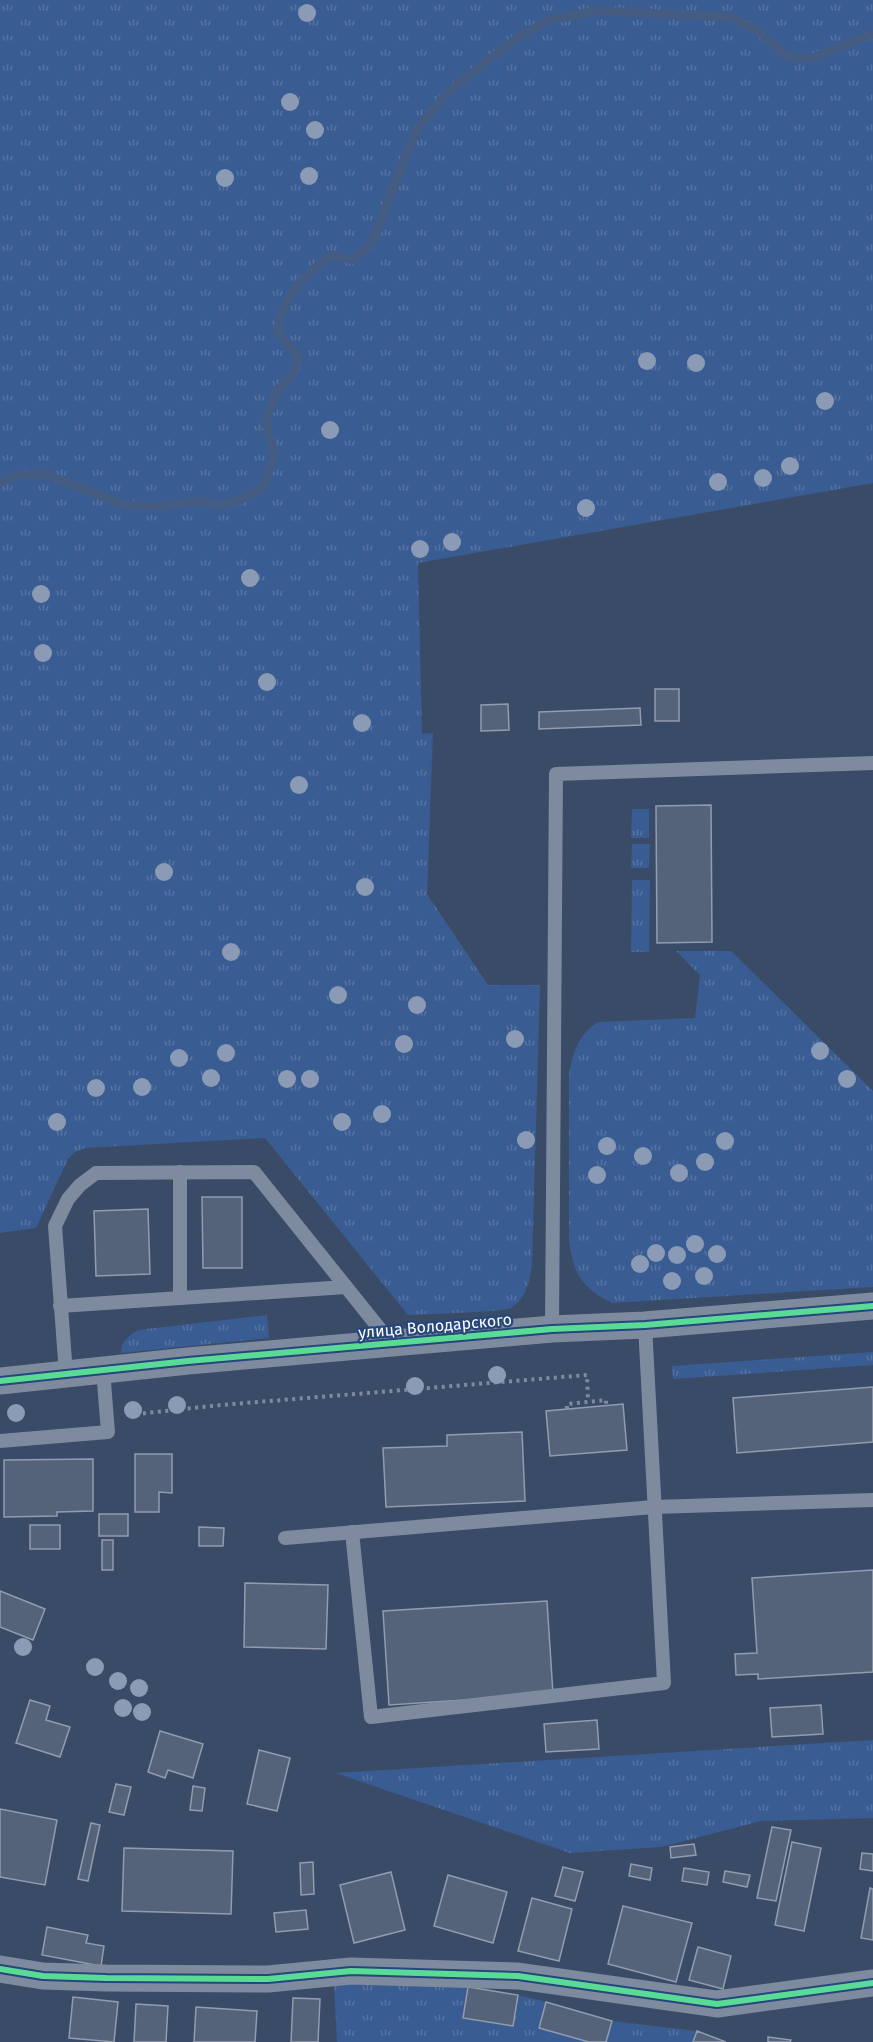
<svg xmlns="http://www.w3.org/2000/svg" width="873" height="2042" viewBox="0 0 873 2042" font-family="'Fira Sans',sans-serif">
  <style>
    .grass { fill: url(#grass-tufts) }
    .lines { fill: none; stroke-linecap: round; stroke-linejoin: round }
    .stream { stroke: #445c82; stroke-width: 9 }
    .building { fill: #54637a; stroke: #929cae; stroke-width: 1.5 }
    .path { stroke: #7e8b9f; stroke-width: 4; stroke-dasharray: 3 4.5; stroke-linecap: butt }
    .lane { stroke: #7e8b9f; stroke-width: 14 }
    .street { stroke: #7e8b9f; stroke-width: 27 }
    .cycleway-casing { stroke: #26467c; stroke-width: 10 }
    .cycleway { stroke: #5adb95; stroke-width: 6 }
    .tree { fill: #8b9bb5 }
    .labels { text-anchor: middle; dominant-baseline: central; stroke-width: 4.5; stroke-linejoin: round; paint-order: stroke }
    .street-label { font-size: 16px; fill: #fff; stroke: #26467c }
  </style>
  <defs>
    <pattern id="grass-tufts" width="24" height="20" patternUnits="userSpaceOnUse" patternTransform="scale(1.5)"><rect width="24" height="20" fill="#395c92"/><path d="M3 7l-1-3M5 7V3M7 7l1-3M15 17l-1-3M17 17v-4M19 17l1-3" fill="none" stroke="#5774a2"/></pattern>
  </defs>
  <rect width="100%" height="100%" fill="#3a4b68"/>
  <g class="grass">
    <path d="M0,0h873v483l-455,80 4,171 11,-1 -6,161 61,91h52l-8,278c-2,17 -5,35 -21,45 -8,4 -88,6 -103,7l-143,-177 -180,10 -10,4 -7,7 -32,69 -36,5z"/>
    <polygon points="632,809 649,809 649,838 631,838"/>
    <polygon points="632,844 650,844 649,868 631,868"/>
    <polygon points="632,880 650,880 649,952 631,952"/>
    <path d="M676,951h55l142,140v196l-261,16c-30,-15 -38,-28 -43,-61v-167c4,-23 9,-40 29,-53l97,-4 5,-43z"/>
    <path d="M267,1315l2,23 -148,15c0,-13 8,-17 17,-23z"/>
    <polygon points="873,1352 873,1365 673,1379 672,1366"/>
    <polygon points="873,1740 873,1818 761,1821 661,1847 570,1853 336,1773"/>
    <polygon points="334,1983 468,1987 463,2018 512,2026 518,1995 546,2002 589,2042 337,2042"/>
    <polygon points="612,2021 697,2031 693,2042 606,2042"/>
  </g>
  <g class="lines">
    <path class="stream" d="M0,483l17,-8 27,-1 81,31 34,1 38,-5 25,4 19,-5 23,-14 11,-35 -7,-16 -1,-18 9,-25 18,-19 4,-17 -20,-23c1,-36 27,-57 53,-78l22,5 19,-17 44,-113 34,-40 67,-52 32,-18 49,-9 133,6 28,15 27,24 24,3 63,-25"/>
  </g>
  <g class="building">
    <rect x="655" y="689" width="24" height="32"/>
    <polygon points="508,704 509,730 481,731 481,705"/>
    <polygon points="640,708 641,725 539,729 539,712"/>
    <polygon points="711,805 712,942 657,943 656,806"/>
    <polygon points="202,1197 242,1197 242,1268 203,1268"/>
    <polygon points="148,1209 150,1274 96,1276 94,1211"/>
    <polygon points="873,1387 873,1442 737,1453 733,1398"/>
    <polygon points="623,1404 627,1450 550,1456 546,1411"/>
    <polygon points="522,1432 525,1501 386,1507 383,1448 447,1446 447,1435"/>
    <polygon points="135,1454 172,1454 172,1493 159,1492 159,1512 135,1512"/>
    <polygon points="93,1459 93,1511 57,1512 57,1516 4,1517 4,1460"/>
    <rect x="99" y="1514" width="29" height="22"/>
    <rect x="30" y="1525" width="30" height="24"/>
    <polygon points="199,1527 224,1528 223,1546 199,1546"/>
    <rect x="102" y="1540" width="11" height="30"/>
    <polygon points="873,1570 873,1672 758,1679 758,1674 736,1675 735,1654 757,1653 752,1578"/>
    <polygon points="245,1583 328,1585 326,1649 244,1647"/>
    <polygon points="0,1591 45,1609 33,1640 0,1627"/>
    <polygon points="547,1601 553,1694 389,1705 383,1611"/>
    <polygon points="30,1700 50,1706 46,1720 70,1727 60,1757 16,1743"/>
    <polygon points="821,1705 823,1734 772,1737 770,1708"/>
    <polygon points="597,1720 599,1749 546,1752 544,1724"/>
    <polygon points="160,1731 203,1744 193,1778 168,1770 165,1778 148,1772"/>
    <polygon points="259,1750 290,1758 277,1811 247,1804"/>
    <polygon points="116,1784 131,1787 124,1815 109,1812"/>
    <polygon points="193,1786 205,1788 202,1811 190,1810"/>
    <polygon points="0,1809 57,1820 45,1885 0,1877"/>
    <polygon points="91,1823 100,1825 88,1881 78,1879"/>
    <polygon points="772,1827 791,1830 776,1901 757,1898"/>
    <polygon points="792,1842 821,1848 804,1931 775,1925"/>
    <polygon points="694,1844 696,1855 671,1858 670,1847"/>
    <polygon points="124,1848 233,1851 231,1914 122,1911"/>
    <polygon points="862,1853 873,1854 873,1871 860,1869"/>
    <polygon points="313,1862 314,1894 301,1895 300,1863"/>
    <polygon points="631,1864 652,1868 650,1880 629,1876"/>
    <polygon points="563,1867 583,1872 575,1901 555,1896"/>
    <polygon points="684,1868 709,1872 707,1885 682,1881"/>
    <polygon points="725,1871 750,1875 747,1887 723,1882"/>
    <polygon points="391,1872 405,1930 354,1943 340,1885"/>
    <polygon points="448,1875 507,1892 493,1943 434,1926"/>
    <polygon points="870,1888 873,1889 873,1940 861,1938"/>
    <polygon points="532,1898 572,1909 559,1961 518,1951"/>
    <polygon points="623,1906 692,1923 676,1982 608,1964"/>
    <polygon points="306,1910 308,1929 276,1932 274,1913"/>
    <polygon points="47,1927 88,1935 86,1943 104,1946 101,1966 42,1955"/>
    <polygon points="698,1947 731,1956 723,1989 689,1980"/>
    <polygon points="468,1987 518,1995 513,2026 463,2018"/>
    <polygon points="73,1997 118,2002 114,2042 69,2038"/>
    <polygon points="293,1998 320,1999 318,2042 291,2042"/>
    <polygon points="546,2002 612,2021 606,2042 589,2042 539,2028"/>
    <polygon points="136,2004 168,2006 166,2042 134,2042"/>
    <polygon points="196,2007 257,2011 255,2042 194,2042"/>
    <polygon points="697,2031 726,2042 693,2042"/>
    <polygon points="768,2037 791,2040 790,2042 768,2042"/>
  </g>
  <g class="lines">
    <g class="path">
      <polyline points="567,1409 567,1404 606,1400 606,1406"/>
      <polyline points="128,1415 221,1405 587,1375 588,1401"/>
    </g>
    <g class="lane">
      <polyline points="180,1298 180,1172"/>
      <polyline points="60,1306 346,1287"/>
      <polyline points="552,1329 556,774 873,763"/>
      <polyline points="66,1374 55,1226 68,1199 80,1185 96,1173 254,1172 391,1343"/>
      <polyline points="0,1441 108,1432 103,1370"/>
      <polyline points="352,1532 371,1717 664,1683 645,1325"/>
      <polyline points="285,1538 654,1507 873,1500"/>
    </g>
    <g class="street">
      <polyline points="0,1381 188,1361 552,1329 645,1325 873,1306"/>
      <polyline points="0,1969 43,1976 106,1978 268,1979 351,1971 518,1976 717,2004 873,1983"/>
    </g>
    <defs>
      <g id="cycleway">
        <polyline points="0,1381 188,1361 552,1329 645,1325 873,1306"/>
        <polyline points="0,1969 43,1976 106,1978 268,1979 351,1971 518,1976 717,2004 873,1983"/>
      </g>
    </defs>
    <use href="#cycleway" class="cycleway-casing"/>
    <use href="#cycleway" class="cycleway"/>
  </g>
  <g class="tree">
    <circle cx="307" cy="13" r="9"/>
    <circle cx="290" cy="102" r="9"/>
    <circle cx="315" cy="130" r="9"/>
    <circle cx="309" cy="176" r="9"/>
    <circle cx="225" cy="178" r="9"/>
    <circle cx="647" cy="361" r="9"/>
    <circle cx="696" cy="363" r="9"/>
    <circle cx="825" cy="401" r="9"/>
    <circle cx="330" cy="430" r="9"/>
    <circle cx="790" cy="466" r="9"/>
    <circle cx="763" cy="478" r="9"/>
    <circle cx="718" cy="482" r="9"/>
    <circle cx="586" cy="508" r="9"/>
    <circle cx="452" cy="542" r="9"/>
    <circle cx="420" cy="549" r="9"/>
    <circle cx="250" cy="578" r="9"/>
    <circle cx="41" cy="594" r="9"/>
    <circle cx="43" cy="653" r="9"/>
    <circle cx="267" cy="682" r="9"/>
    <circle cx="362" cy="723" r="9"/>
    <circle cx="299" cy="785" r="9"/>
    <circle cx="164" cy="872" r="9"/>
    <circle cx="365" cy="887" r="9"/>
    <circle cx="231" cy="952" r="9"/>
    <circle cx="338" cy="995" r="9"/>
    <circle cx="417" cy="1005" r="9"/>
    <circle cx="515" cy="1039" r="9"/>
    <circle cx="404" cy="1044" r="9"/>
    <circle cx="820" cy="1051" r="9"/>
    <circle cx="226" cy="1053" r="9"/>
    <circle cx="179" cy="1058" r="9"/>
    <circle cx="211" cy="1078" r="9"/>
    <circle cx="287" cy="1079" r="9"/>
    <circle cx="310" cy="1079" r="9"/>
    <circle cx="847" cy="1079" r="9"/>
    <circle cx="142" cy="1087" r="9"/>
    <circle cx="96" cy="1088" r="9"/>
    <circle cx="382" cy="1114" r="9"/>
    <circle cx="57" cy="1122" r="9"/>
    <circle cx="342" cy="1122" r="9"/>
    <circle cx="526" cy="1140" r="9"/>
    <circle cx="725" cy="1141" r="9"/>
    <circle cx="607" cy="1146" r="9"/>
    <circle cx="643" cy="1156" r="9"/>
    <circle cx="705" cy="1162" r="9"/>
    <circle cx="679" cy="1173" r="9"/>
    <circle cx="597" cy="1175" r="9"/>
    <circle cx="695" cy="1244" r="9"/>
    <circle cx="656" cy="1253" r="9"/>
    <circle cx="717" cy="1254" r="9"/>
    <circle cx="677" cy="1255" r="9"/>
    <circle cx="640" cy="1264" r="9"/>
    <circle cx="704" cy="1276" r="9"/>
    <circle cx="672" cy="1281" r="9"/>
    <circle cx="497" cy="1375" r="9"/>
    <circle cx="415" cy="1386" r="9"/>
    <circle cx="177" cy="1405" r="9"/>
    <circle cx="133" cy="1410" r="9"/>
    <circle cx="16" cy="1413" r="9"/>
    <circle cx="23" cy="1647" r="9"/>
    <circle cx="95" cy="1667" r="9"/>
    <circle cx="118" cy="1681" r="9"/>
    <circle cx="139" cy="1688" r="9"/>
    <circle cx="123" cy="1708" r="9"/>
    <circle cx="142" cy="1712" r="9"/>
  </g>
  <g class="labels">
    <g class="street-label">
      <text transform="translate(435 1326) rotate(-5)">улица Володарского</text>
    </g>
  </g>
</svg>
